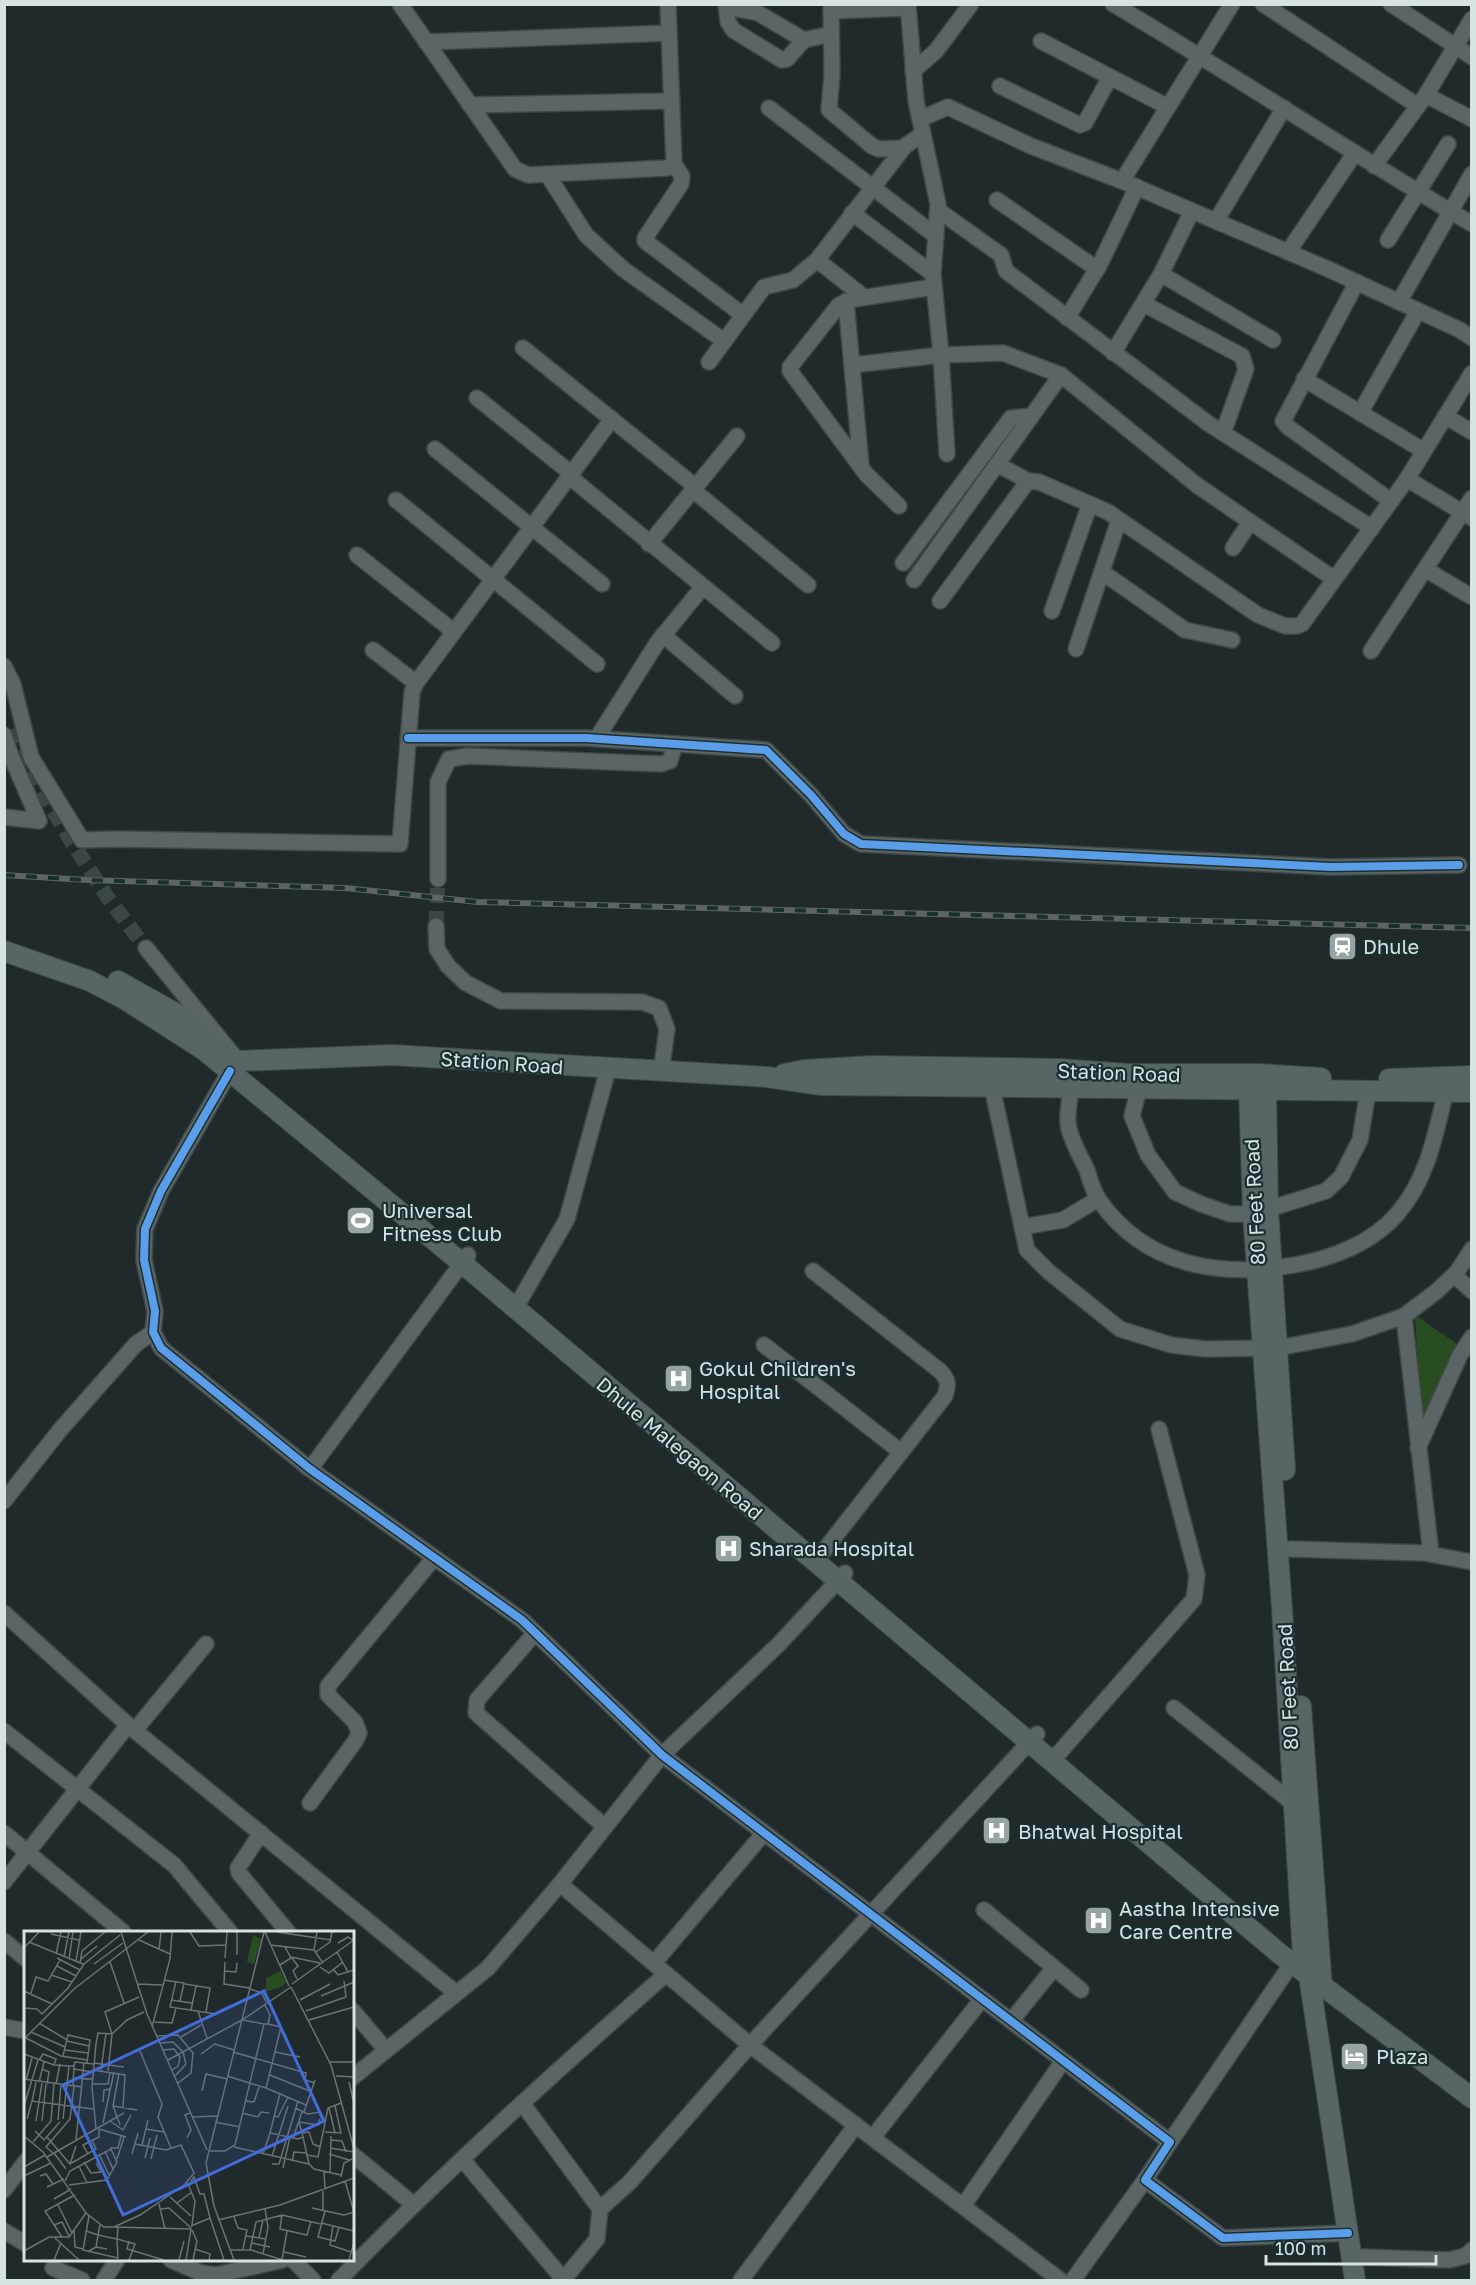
<svg xmlns="http://www.w3.org/2000/svg" width="1476" height="2285" viewBox="0 0 1476 2285" font-family="'Golos Text',sans-serif">
  <style>
    .green { fill: #284d20 }
    .lines { fill: none; stroke-linecap: round; stroke-linejoin: round }
    .minor-tunnel { stroke: #3b4647; stroke-width: 15; stroke-dasharray: 15 8; stroke-linecap: butt }
    .minor-casing { stroke: #3f4849; stroke-width: 18 }
    .major-casing { stroke: #3f4849; stroke-width: 22 }
    .minor { stroke: #5c6566; stroke-width: 15 }
    .major { stroke: #576664; stroke-width: 20 }
    .rail-casing { stroke: #5c6464; stroke-width: 6 }
    .rail { stroke: #1b2e30; stroke-width: 4; stroke-dasharray: 11; stroke-linecap: butt }
    .cycleway-casing { stroke: #1b2e30; stroke-width: 11 }
    .cycleway { stroke: #5a9eea; stroke-width: 8 }
    .labels { text-anchor: middle; dominant-baseline: central; stroke-width: 4.5; stroke-linejoin: round; paint-order: stroke }
    .poi-label { font-size: 20px; fill: #d6e2e3; stroke: #1b2e30; text-anchor: start }
    .street-label { font-size: 20px; fill: #d6e2e3; stroke: #1b2e30 }
    .inset-road { fill: none; stroke: #697475; stroke-width: 1.5 }
    .view { fill: #426cda; fill-opacity: 0.15; stroke: #426cda; stroke-width: 3 }
    .inset-edge { fill: none; stroke: #d6e2e3; stroke-width: 3 }
  </style>
  <rect width="100%" height="100%" fill="#202a2b"/>
  <polygon class="green" points="1415,1315 1460,1346 1422,1426"/>
  <g class="lines">
    <g class="minor-tunnel">
      <polyline points="15,728 25,762 71,841 108,898 146,948"/>
      <polyline points="436,926 438,879"/>
    </g>
    <defs>
      <g id="minor">
        <polyline points="400,4 515,169 528,175 667,168 674,164 668,4"/>
        <polyline points="726,4 728,22 733,30 782,60 787,59 804,40 831,34"/>
        <polyline points="831,4 832,74 829,110 872,146 879,149 903,148"/>
        <polyline points="908,4 916,101 938,204 933,274 941,355 947,454"/>
        <path d="M1113,4c121,71 238,149 359,220"/>
        <polyline points="1263,4 1418,106"/>
        <polyline points="1391,4 1472,57"/>
        <polyline points="727,7 758,13 804,40"/>
        <polyline points="831,11 908,8"/>
        <polyline points="1041,41 1168,107"/>
        <polyline points="426,42 669,33"/>
        <polyline points="913,71 936,51 971,4"/>
        <polyline points="1000,86 1080,125 1085,123 1110,77"/>
        <polyline points="1426,95 1472,119"/>
        <polyline points="470,105 672,101"/>
        <polyline points="769,108 936,236"/>
        <polyline points="920,119 948,107 1031,146 1122,181 1328,269 1460,330 1472,338"/>
        <polyline points="674,164 682,176 681,184 645,238 645,241 743,315"/>
        <polyline points="1374,166 1426,95 1472,19"/>
        <polyline points="547,174 586,235 623,269 724,341"/>
        <polyline points="1122,181 1232,4"/>
        <polyline points="997,200 1097,269"/>
        <polyline points="938,210 1001,255 1006,271 1209,424 1372,528"/>
        <polyline points="852,213 933,274"/>
        <polyline points="1216,221 1284,108"/>
        <polyline points="1388,240 1448,144"/>
        <polyline points="1288,252 1355,153"/>
        <polyline points="817,260 864,297"/>
        <polyline points="1161,274 1273,340"/>
        <polyline points="1357,282 1283,421 1288,427 1391,501"/>
        <polyline points="846,301 861,465"/>
        <polyline points="1399,302 1472,174"/>
        <polyline points="1144,304 1242,356 1246,369 1223,433"/>
        <polyline points="1067,318 1100,264 1137,187"/>
        <polyline points="523,348 696,487"/>
        <polyline points="1113,353 1161,274 1192,211"/>
        <polyline points="709,362 764,287 793,280 817,260 905,146 923,134"/>
        <polyline points="852,365 941,355 1003,353 1061,375 1198,486 1334,579"/>
        <polyline points="1304,379 1424,451"/>
        <polyline points="477,398 572,474"/>
        <polyline points="1360,413 1418,311"/>
        <polyline points="1445,416 1472,432"/>
        <polyline points="435,449 602,584"/>
        <polyline points="997,464 1028,481 1039,482 1108,512 1258,615 1285,626 1297,626 1302,624 1407,479 1472,373"/>
        <polyline points="570,477 772,643"/>
        <polyline points="1407,479 1472,518"/>
        <polyline points="693,490 808,585"/>
        <polyline points="396,500 597,664"/>
        <polyline points="899,506 866,474 790,371 790,367 839,305 854,299 934,287"/>
        <polyline points="649,544 737,436"/>
        <polyline points="1233,548 1250,522"/>
        <polyline points="357,555 453,631"/>
        <polyline points="903,563 1011,418 1031,416"/>
        <polyline points="1425,569 1472,597"/>
        <polyline points="1102,572 1185,630 1232,640"/>
        <polyline points="914,580 1061,375"/>
        <polyline points="940,601 1028,481"/>
        <polyline points="1052,611 1090,504"/>
        <polyline points="663,635 735,696"/>
        <polyline points="1076,649 1119,520"/>
        <polyline points="373,650 416,683"/>
        <polyline points="1371,651 1472,498"/>
        <polyline points="4,666 13,684 31,757 82,840 117,839 400,844 412,692 416,683 612,419"/>
        <polyline points="4,735 11,756 39,821 4,817"/>
        <polyline points="408,738 586,738 766,750 811,795 844,834 861,844 1331,867 1459,865"/>
        <polyline points="597,738 657,643 702,588"/>
        <polyline points="438,879 438,782 449,759 468,756 661,764 670,761 675,744"/>
        <polyline points="436,926 437,949 448,966 466,983 501,1001 642,1002 659,1008 667,1029 661,1072"/>
        <polyline points="146,948 238,1061"/>
        <polyline points="230,1071 161,1191 145,1229 144,1260 155,1311 153,1332 161,1348 310,1469 522,1620 662,1755 1170,2142 1145,2180 1223,2238 1348,2233"/>
        <polyline points="992,1087 1027,1250 1049,1272 1120,1329 1171,1345 1205,1349 1277,1348 1352,1334 1404,1316 1437,1291 1457,1272 1472,1249"/>
        <path d="M1071,1087c-1,12 -4,25 -3,37 1,12 13,34 19,46 3,10 6,21 12,30 46,66 120,78 195,65 37,-6 79,-22 104,-52 30,-35 37,-78 48,-122"/>
        <polyline points="1139,1088 1132,1116 1148,1155 1175,1192 1201,1204 1230,1214 1253,1214 1326,1191 1341,1177 1360,1140 1368,1091"/>
        <polyline points="1022,1227 1063,1220 1098,1199"/>
        <path d="M813,1271l127,100c8,8 9,13 5,25l-130,166"/>
        <polyline points="1454,1275 1472,1291"/>
        <polyline points="513,1307 520,1300 567,1219 608,1069"/>
        <polyline points="1404,1316 1431,1554"/>
        <polyline points="764,1345 901,1452"/>
        <polyline points="1418,1448 1460,1355 1472,1337"/>
        <polyline points="310,1469 468,1255"/>
        <polyline points="4,1501 60,1430 136,1344 153,1332"/>
        <polyline points="1291,1549 1424,1553 1472,1562"/>
        <polyline points="845,1573 779,1644 662,1755 560,1884 750,2045 1060,2280"/>
        <polyline points="4,1613 128,1725"/>
        <polyline points="535,1633 477,1700 476,1713 605,1827"/>
        <polyline points="1174,1708 1294,1804"/>
        <polyline points="135,1730 206,1644"/>
        <polyline points="4,1731 174,1865 230,1932"/>
        <polyline points="1059,1753 1194,1599 1197,1575 1159,1429"/>
        <polyline points="310,1803 356,1740 359,1733 355,1722 328,1695 328,1686 434,1558"/>
        <polyline points="4,1833 123,1932"/>
        <polyline points="261,1833 238,1868 239,1873 288,1932"/>
        <polyline points="4,1882 128,1725 456,1993"/>
        <polyline points="984,1910 1081,1990"/>
        <polyline points="4,1941 26,1959"/>
        <polyline points="654,1963 764,1833"/>
        <polyline points="352,2010 386,2050"/>
        <polyline points="1011,2021 1054,1968"/>
        <polyline points="4,2027 26,2031"/>
        <polyline points="352,2078 488,1968 560,1884"/>
        <polyline points="522,2103 600,2209"/>
        <polyline points="873,2137 982,1999"/>
        <polyline points="1170,2142 1292,1963"/>
        <polyline points="352,2154 413,2204"/>
        <polyline points="462,2159 564,2280"/>
        <polyline points="4,2190 26,2161"/>
        <polyline points="963,2206 1063,2061"/>
        <polyline points="4,2231 26,2244"/>
        <polyline points="1362,2257 1449,2260 1465,2256 1472,2250"/>
        <polyline points="171,2260 201,2273 216,2275 283,2260"/>
        <polyline points="293,2260 313,2280"/>
        <polyline points="53,2268 82,2280"/>
        <polyline points="104,2280 117,2260"/>
        <path d="M339,2280c104,-107 215,-207 327,-306"/>
        <polyline points="563,2280 597,2239 600,2209 630,2182 750,2045 1037,1734"/>
        <polyline points="741,2280 856,2125"/>
        <polyline points="1073,2280 1145,2180"/>
      </g>
      <g id="major">
        <polyline points="4,951 90,981 126,1000 204,1050 469,1269 1280,1954 1472,2098"/>
        <polyline points="118,981 177,1014 221,1048"/>
        <polyline points="238,1061 392,1055 767,1077 821,1085 1472,1092"/>
        <polyline points="784,1074 804,1070 872,1066 1060,1069 1127,1074 1259,1074 1321,1078"/>
        <polyline points="1389,1079 1472,1076"/>
        <polyline points="1249,1089 1253,1214 1282,1609 1303,1956 1309,1976 1355,2280"/>
        <polyline points="1266,1090 1268,1209 1285,1470"/>
        <polyline points="1301,1706 1322,1988"/>
      </g>
    </defs>
    <use href="#minor" class="minor-casing"/>
    <use href="#major" class="major-casing"/>
    <use href="#minor" class="minor"/>
    <use href="#major" class="major"/>
    <defs>
      <polyline id="rail" points="4,875 87,880 345,888 478,902 1472,928"/>
    </defs>
    <use href="#rail" class="rail-casing"/>
    <use href="#rail" class="rail"/>
    <defs>
      <g id="cycleway">
        <polyline points="408,738 586,738 766,750 811,795 844,834 861,844 1331,867 1459,865"/>
        <polyline points="230,1071 161,1191 145,1229 144,1260 155,1311 153,1332 161,1348 310,1469 522,1620 662,1755 1170,2142 1145,2180 1223,2238 1348,2233"/>
      </g>
    </defs>
    <use href="#cycleway" class="cycleway-casing"/>
    <use href="#cycleway" class="cycleway"/>
  </g>
  <defs>
    <symbol id="station-square" viewBox="-11 -11 22 22"><rect x="-9" y="-9" width="18" height="18" rx="4" fill="#96a2a3" stroke="#1b2e30"/><path d="M-3-6H3Q5-6 5-4V2Q5 4 3 4L4.5 6H3L1.5 4h-3L-3 6H-4.5L-3 4Q-5 4-5 2V-4Q-5-6-3-6ZM-3.5-4v3h7v-3ZM-3.5 1v1.5H-2V1ZM2 1v1.5H3.5V1Z" fill="#fff"/></symbol>
    <symbol id="stadium-square" viewBox="-11 -11 22 22"><rect x="-9" y="-9" width="18" height="18" rx="4" fill="#96a2a3" stroke="#1b2e30"/><path d="M0-5a6.5 5 0 1 0 0 10a6.5 5 0 1 0 0-10ZM-3.5-1.8h7v3.6h-7Z" fill="#fff"/></symbol>
    <symbol id="hospital-square" viewBox="-11 -11 22 22"><rect x="-9" y="-9" width="18" height="18" rx="4" fill="#96a2a3" stroke="#1b2e30"/><path d="M-5-5h3v3.5h4V-5h3V5h-3V1.5h-4V5h-3Z" fill="#fff"/></symbol>
    <symbol id="hotel-square" viewBox="-11 -11 22 22"><rect x="-9" y="-9" width="18" height="18" rx="4" fill="#96a2a3" stroke="#1b2e30"/><path d="M-6-4.5h1.5V1H6V5H4.5V3h-9V5H-6ZM-4 0a1.8 1.8 0 1 1 3.6 0ZM.5 0V-2.5h3Q6-2.5 6 0Z" fill="#fff"/></symbol>
  </defs>
  <g fill-rule="evenodd">
    <use href="#station-square" x="1326" y="930" width="33" height="33"/>
    <use href="#stadium-square" x="344" y="1204" width="33" height="33"/>
    <use href="#hospital-square" x="662" y="1362" width="33" height="33"/>
    <use href="#hospital-square" x="712" y="1532" width="33" height="33"/>
    <use href="#hospital-square" x="980" y="1814" width="33" height="33"/>
    <use href="#hospital-square" x="1082" y="1904" width="33" height="33"/>
    <use href="#hotel-square" x="1338" y="2040" width="33" height="33"/>
  </g>
  <g class="labels">
    <g class="poi-label">
      <text x="1363" y="946">Dhule</text>
      <text x="382" y="1210">Universal<tspan x="382" dy="23">Fitness Club</tspan></text>
      <text x="699" y="1368">Gokul Children's<tspan x="699" dy="23">Hospital</tspan></text>
      <text x="749" y="1548">Sharada Hospital</text>
      <text x="1018" y="1831">Bhatwal Hospital</text>
      <text x="1119" y="1908">Aastha Intensive<tspan x="1119" dy="23">Care Centre</tspan></text>
      <text x="1376" y="2056">Plaza</text>
    </g>
    <g class="street-label">
      <text transform="translate(502 1062) rotate(4)">Station Road</text>
      <text transform="translate(1119 1072) rotate(2)">Station Road</text>
      <text transform="translate(1254 1202) rotate(-93)">80 Feet Road</text>
      <text transform="translate(680 1448) rotate(40)">Dhule Malegaon Road</text>
      <text transform="translate(1287 1687) rotate(-93)">80 Feet Road</text>
    </g>
  </g>
  <g transform="translate(24 1931)">
    <rect width="330" height="330" fill="#202a2b"/>
    <path d="M229,4l8,4 -7,25 -7,-2zM256,40l6,11 -3,4 -17,6v-14z" fill="#284d20"/>
    <path class="inset-road" d="M97,1l26,82 60,136M166,1l9,14 27,-1M241,1l24,54M253,1l54,8M293,1l-3,18 9,13M27,3l28,6M115,9l31,14M5,11l54,22M314,12l10,-6 6,4M246,14l44,5M0,17l15,-16M135,19l2,-18M292,21l14,-10 2,-10M313,21l11,20M32,23l5,-22M213,24v-23M40,26l5,-25M267,26l29,6M33,27l23,12M201,27l2,-26M268,27l6,8 -5,5 4,8M45,28l4,-27M57,28l16,-13M52,30l5,-29M86,31l14,41M201,31l-1,22 26,4M56,32l2,-12 23,-19M70,33l29,-21M256,34l11,-7 -6,-11M33,35l19,10M296,36l9,6 14,-11M309,38l5,6 16,-5M200,40l12,1 1,-9M27,44l21,7M140,49l20,3 -4,18M152,50l-6,26 46,7M114,53l25,1M161,53l25,4 -4,24M268,53l62,-44M267,56l40,78 23,84M226,58l12,4 4,9M0,60l28,13M7,62l5,-16 12,4 12,-21M297,65l33,-14M147,69l21,3M276,69l30,-16M0,77l13,1 5,5M167,79l5,-24M174,80l9,27M282,80l40,-14 -2,-16M18,83l26,-26 16,-24 36,-29M219,89l21,4M285,89l45,-13M130,91l18,1 4,-15M15,92l28,17M128,96l18,-68 2,-27M7,101l34,15M133,105l21,-1 15,18 -2,20 -13,10M157,106l20,-12M2,107l35,18 26,4M0,108l50,-50 74,-57M43,110l22,5M136,112l13,-1 10,10 3,12 -11,12M41,119l23,3M139,119l11,-1 6,8 -2,9 -6,4M116,120l22,53 -4,13 13,31M209,121l73,21 -1,7 10,3M251,121l25,5M0,123l30,11 15,1 -6,53M177,123l14,-10 19,6M39,125l5,-21 22,5 -3,23M15,129l4,-6 13,5 -2,6M144,129l74,-40 49,-33M306,131h24M70,132l30,4M45,135h5l1,-4 19,2M18,138l7,3 -2,12M50,138l19,3M69,139l32,5 -2,33M77,139l5,-37M84,140l4,-37 15,-14 17,-8M95,142l-6,33 7,19M246,144l42,17M203,145l39,12 15,-61 -13,-3M312,145l18,1M50,147l18,1M0,148l58,8M2,149l6,-22M15,151l5,-20M325,151l5,22M32,153l4,-20M68,153h16l2,-12M49,154l1,-19M242,157l40,17M178,160l4,-17 21,5M256,162l-10,40 28,6 5,-2 -4,-15M221,170l9,1 5,-15M8,171l4,-20M79,171l1,-12 7,-1M0,175l14,-46M89,175l24,4M271,177l13,6 12,-2 1,5M305,177l6,25M280,181l11,-32M218,182l16,4 3,-5 8,1M250,185l4,1 10,-20M168,186l25,-1M3,188l5,-18 61,8M34,189l3,-36M12,190l6,-38M18,190l4,-37M86,190l13,9 8,-15M191,191l25,5M275,191l19,3 2,-6M79,192l11,-51M72,198l-4,-42 4,-43 2,-11 14,1 -7,-22 34,-15M75,198l27,8M122,198l18,3M11,200l9,9 16,-18M301,201l16,1 -6,-27M278,202l7,-1 4,12 7,3M0,205l19,16 43,61 18,14h10l26,-12 47,-32M23,206l23,27 26,-15 -4,-9M163,207l4,-8 -6,-15 5,-2M269,207l9,-26M52,209l8,-77M307,209l11,1 4,11M9,211l18,-21 3,-38M111,213l31,6 15,-5 13,28 -9,11M118,214l6,-25M210,216l75,17 -6,-27M86,217h8l3,-12M306,217l24,4M81,220l8,18M185,220h16l10,-6 29,-121h4l2,-9 -5,-10M29,222l-7,-6 24,-28 4,-33M30,222l12,16M64,223l-5,-9 16,-8v-8M75,223l10,21M108,223l6,-21M239,223l7,-21M305,223l20,6M283,224l11,2 10,-49 13,-5M248,225l16,-50M23,226l77,-44M121,227l5,-20M93,228l7,-22M127,228l6,-24M268,230l2,-9 13,1M60,231l7,11 10,-1 -5,-9M46,233l6,-18M248,233h7l19,-63M285,233l5,5 27,6M55,235l8,17M0,236l21,-12M259,237l7,-31M300,240l1,18M306,241l1,-36M0,245l27,-13M16,245l6,-2 7,10M317,246l3,-14 8,-4M41,250l5,-10 41,-22 6,13 -10,18 -38,5M167,250l3,-4 6,17h4l6,24M321,250l9,31M164,253l7,17 -3,24M23,256l17,-8M146,266l21,19M30,268l17,-10M153,272l15,-11M135,273l6,25M34,274l14,28M288,277l32,7 10,-3M137,278l8,-1 22,20M299,279v-19M301,280l-7,26 17,4 4,-14M258,284l-2,14 27,6 4,-14M65,285l-6,34 35,8 -1,-19 -19,-4 2,-10M210,286l4,11 9,2 -4,19M194,289l62,-15 74,-27M297,292l33,8M30,294l8,-3 7,14M167,295l19,-8 14,42M309,295l-3,19 21,7M88,296l79,2 -5,31M94,297l-1,11 18,5 -6,16M50,299l1,17 8,2M168,299l5,11 -4,19M62,300l12,4 -2,12M222,305l20,3M38,306l-17,-26 30,-16M31,307l24,22M235,307l4,-18M105,310l-2,8 37,11M228,312l18,4M171,318l15,5 -1,6M206,319h21l32,10M226,319l6,-28 26,-7 39,9M0,320l25,-14h20l17,-24M65,320l7,-4 11,2M260,321l22,5M239,323l5,-27 -3,-18M30,329l7,-17M155,329l5,-19M210,329l-20,-54 -8,-43 58,-231M258,329l5,-29M325,329l5,-18"/>
    <path class="view" d="M240,60l60,130 -201,94 -60,-130z"/>
    <rect width="330" height="330" class="inset-edge"/>
  </g>
  <rect width="1476" height="2285" fill="none" stroke="#d6e2e3" stroke-width="12"/>
  <path d="M1266 2255v9h170v-9" fill="none" stroke="#d6e2e3" stroke-width="3"/>
  <text x="1275" y="2255" font-size="18" fill="#d6e2e3" stroke="#1b2e30" stroke-width="4.5" paint-order="stroke">100 m</text>
</svg>
